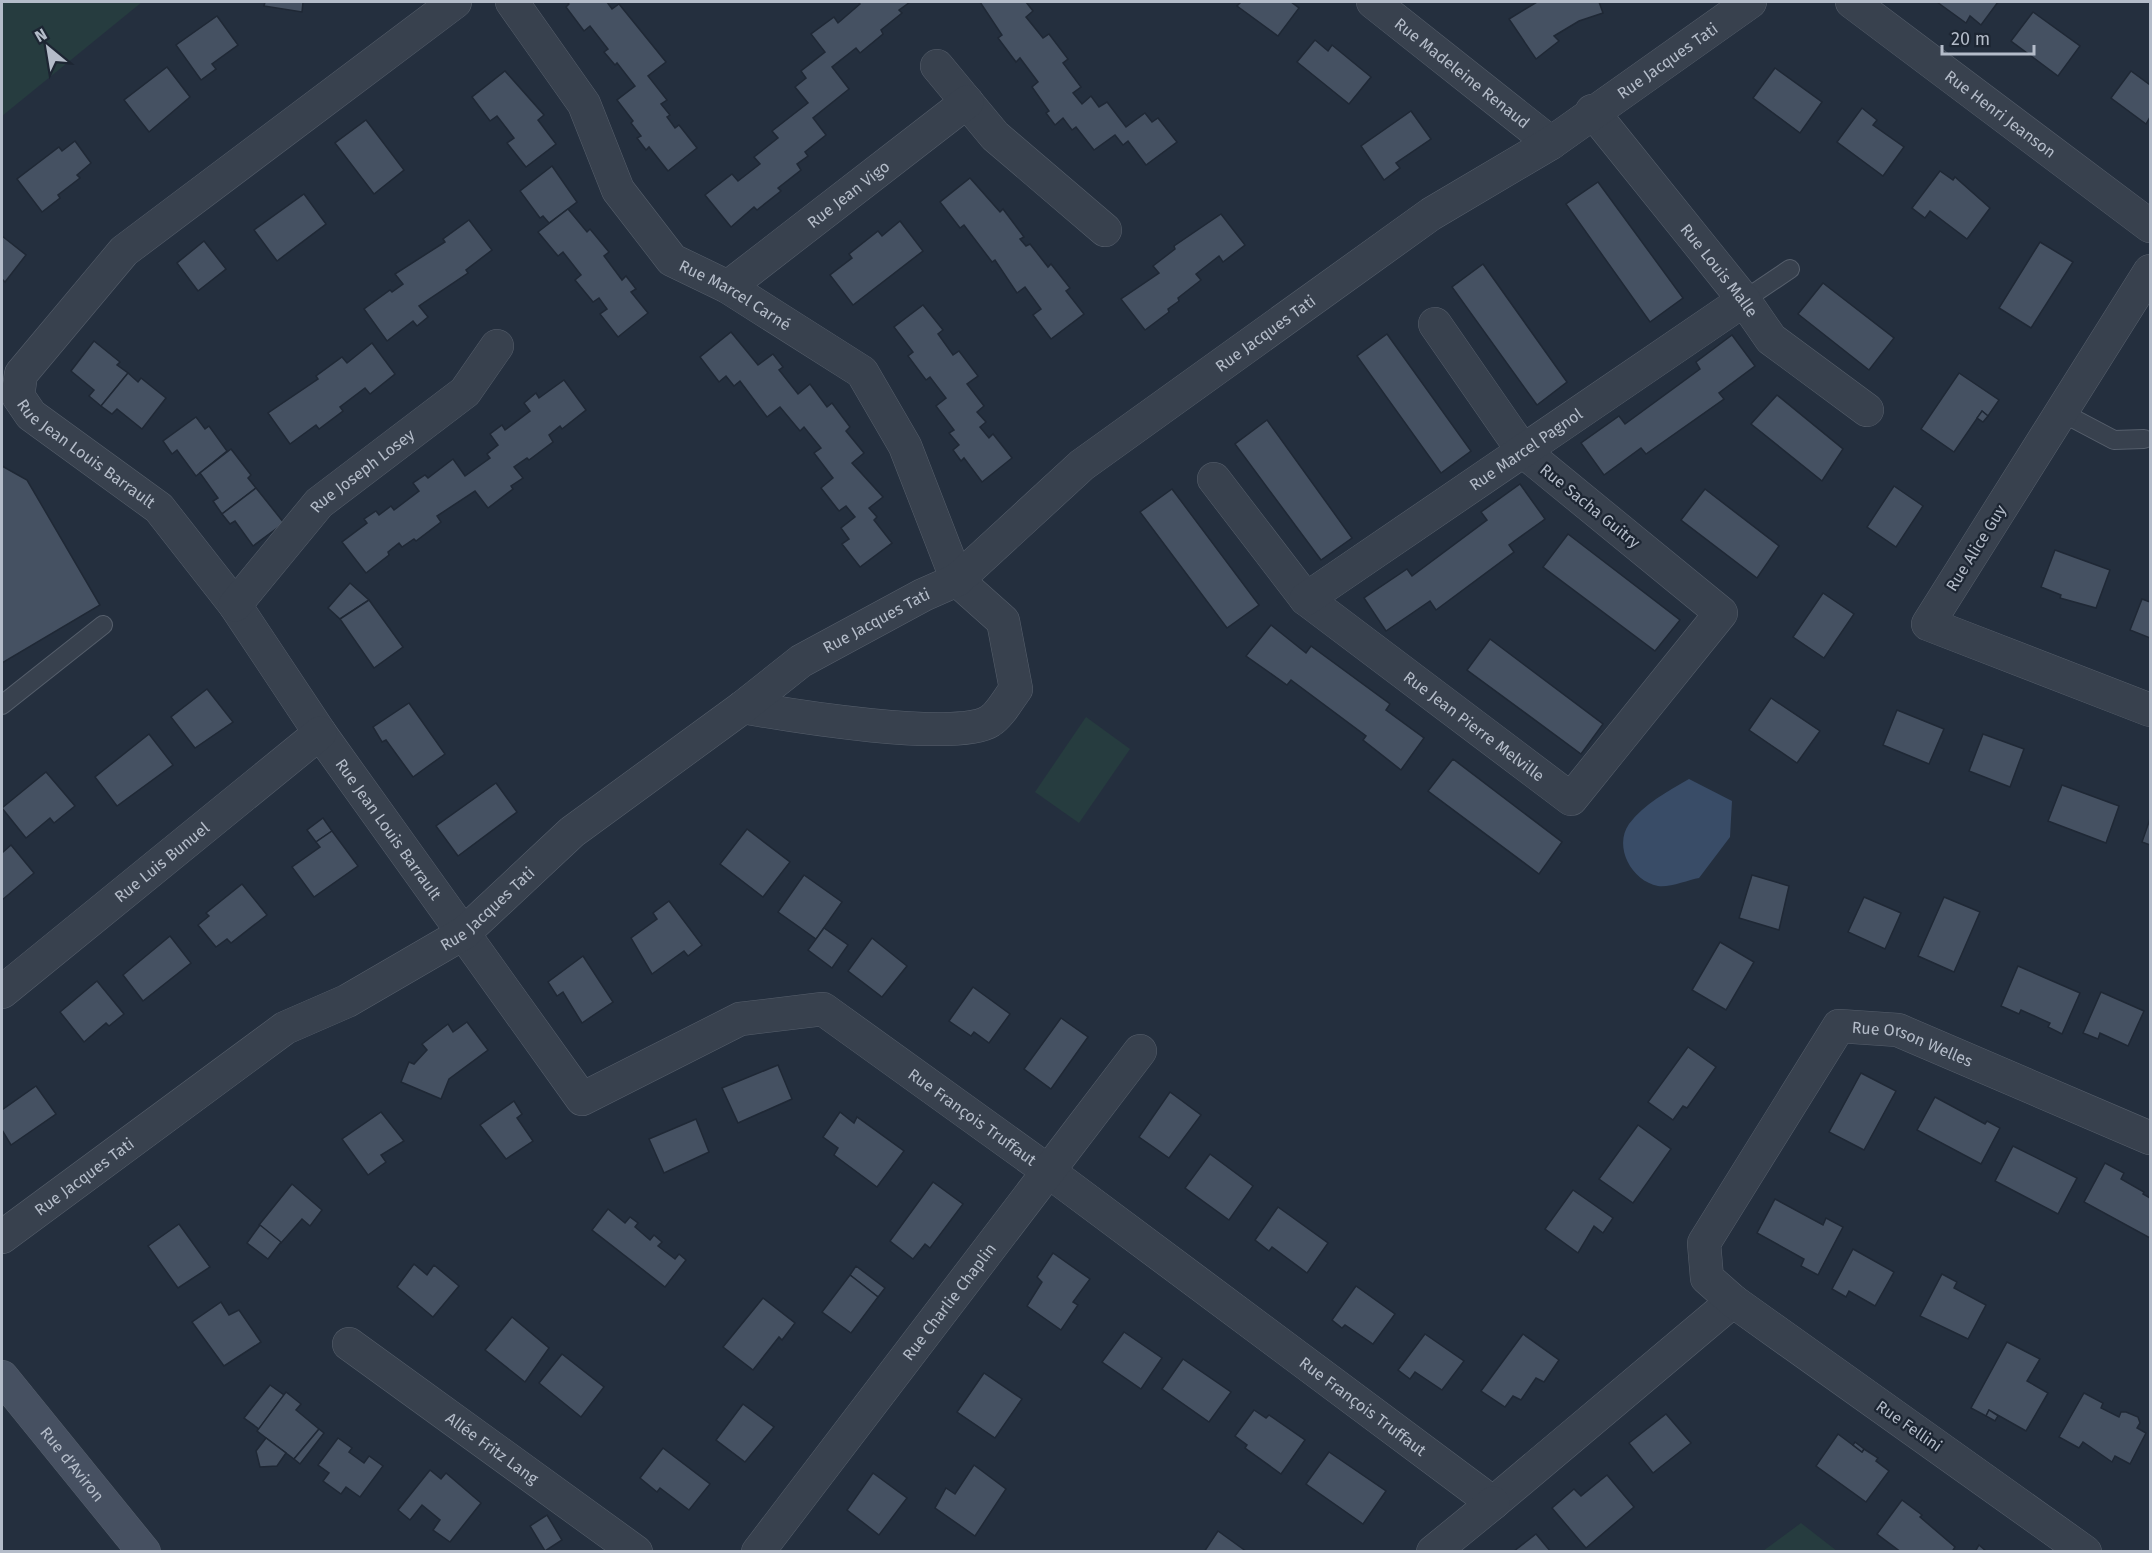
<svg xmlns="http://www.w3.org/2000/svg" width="2152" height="1553" viewBox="0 0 2152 1553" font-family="'Fira Sans',sans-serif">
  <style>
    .green { fill: #263c3f }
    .water { fill: #394c67 }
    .building { fill: #455162; stroke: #1f2835; stroke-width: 1.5 }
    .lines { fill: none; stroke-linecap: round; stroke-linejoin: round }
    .lane-casing { stroke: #565f6c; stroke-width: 20 }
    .street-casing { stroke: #565f6c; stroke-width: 34 }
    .secondary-casing { stroke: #565f6c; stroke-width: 34 }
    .lane { stroke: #38414e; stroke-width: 18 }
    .street { stroke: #38414e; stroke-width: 33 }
    .secondary { stroke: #465061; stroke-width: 33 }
    .labels { text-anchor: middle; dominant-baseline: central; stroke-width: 4.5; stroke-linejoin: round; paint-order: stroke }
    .street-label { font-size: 16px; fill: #b4bcc9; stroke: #1d2633 }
  </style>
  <rect width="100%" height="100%" fill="#242f3e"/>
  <g class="green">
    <polygon points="2,2 142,2 2,116"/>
    <polygon points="1086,717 1130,749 1079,823 1035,792"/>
    <polygon points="1801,1523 1837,1551 1763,1551"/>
  </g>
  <path class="water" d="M1689,779l43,22 -2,36 -31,41c-11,2 -30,10 -41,8 -26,-5 -45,-39 -29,-62 16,-21 38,-32 60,-45z"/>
  <g class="building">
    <polygon points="265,2 303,2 302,12 264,6"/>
    <polygon points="567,2 607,2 612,9 619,4 666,62 648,76 667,100 661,104 670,115 667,117 675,128 679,125 697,148 668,171 649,147 646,150 637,138 641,136 631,123 633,121 617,100 635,86 617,63 615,65 604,52 608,49 590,26 584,31 566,7 569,4"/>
    <polygon points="858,2 910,2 899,10 902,13 881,30 883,34 860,53 856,48 832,67 849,89 813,118 826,135 805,152 808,156 797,164 801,170 778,188 781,191 757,210 754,207 731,227 705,195 732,174 738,181 760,164 754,157 778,138 772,131 808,103 795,87 806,78 801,71 825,52 811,34 834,17 838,23 860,4"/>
    <polygon points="980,2 1026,2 1033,11 1026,17 1043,38 1049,34 1068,59 1063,63 1081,87 1073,93 1082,104 1091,96 1099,107 1107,102 1126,127 1145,113 1152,122 1158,118 1177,142 1146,165 1128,141 1123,145 1115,135 1094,150 1076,127 1072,130 1063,118 1055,125 1046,113 1049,111 1032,87 1038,82 1020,58 1016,62 998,38 1002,35"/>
    <polygon points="1241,2 1291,2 1299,8 1278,36 1237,6"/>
    <polygon points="1537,2 1599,2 1603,13 1579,21 1554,36 1559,41 1536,59 1509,19"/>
    <polygon points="1937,2 1998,2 1981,25 1970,16 1966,23"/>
    <polygon points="2033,12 2080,46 2058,76 2011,41"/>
    <polygon points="217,16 238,45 212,64 216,69 201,80 176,45"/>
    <polygon points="1315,40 1328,51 1332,45 1371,77 1349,104 1297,62"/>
    <polygon points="167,67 190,97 149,132 124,100"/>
    <polygon points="1775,68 1822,102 1800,133 1753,98"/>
    <polygon points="505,71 544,115 538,120 556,144 526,167 507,143 514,138 497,116 490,121 472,97"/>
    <polygon points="2131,71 2150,85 2150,117 2146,124 2111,98"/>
    <polygon points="1862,108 1877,120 1873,125 1904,147 1883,176 1837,142"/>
    <polygon points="1411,111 1431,139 1396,163 1400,168 1384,180 1361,146"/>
    <polygon points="366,120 404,170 374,194 335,143"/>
    <polygon points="75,141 91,163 77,175 80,178 58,195 60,198 42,212 17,179 59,147 62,151"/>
    <polygon points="552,166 577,202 549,223 543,216 540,218 520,191"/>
    <polygon points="1940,171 1953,180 1955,177 1990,208 1967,239 1930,211 1925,218 1912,208"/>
    <polygon points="970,178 1000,212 1003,209 1024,237 1020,239 1026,246 1030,244 1048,267 1051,264 1070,288 1066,291 1084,314 1051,339 1033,315 1041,309 1025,287 1017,293 995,260 992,262 964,225 960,228 940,202"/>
    <polygon points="1598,182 1683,298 1650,322 1566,204"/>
    <polygon points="304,194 326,224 277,261 254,230"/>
    <polygon points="568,209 587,232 590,229 609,252 604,256 622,280 626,276 636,289 631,292 648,313 618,337 600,314 607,309 599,298 593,302 575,280 581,275 563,252 558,256 538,232"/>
    <polygon points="1221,214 1245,245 1223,262 1219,256 1196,274 1201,280 1178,298 1179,301 1168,309 1169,312 1145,330 1121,299 1159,273 1153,266 1175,249 1174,246"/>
    <polygon points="469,220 492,250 466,270 468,273 419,306 428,317 417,326 413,321 387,341 364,309 390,290 392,292 403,284 395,274 445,242 443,239"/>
    <polygon points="900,221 923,251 853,305 830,275 852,258 849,254 878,231 882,236"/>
    <polygon points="2,236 26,255 5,282 2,279"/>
    <polygon points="204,241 226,269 198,291 177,263"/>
    <polygon points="2040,242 2073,262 2031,328 1999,308"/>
    <polygon points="1483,264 1567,382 1537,405 1452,287"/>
    <polygon points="1823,283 1894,338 1869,370 1798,314"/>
    <polygon points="923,305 943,330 938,334 953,355 959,351 978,376 967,384 984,406 977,412 986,422 980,427 989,438 993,434 1012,458 982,482 964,458 961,461 953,450 959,445 949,433 954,430 936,406 946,398 930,377 926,380 908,356 913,352 894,327"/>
    <polygon points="731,332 758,365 773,354 783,367 779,370 798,394 810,384 827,407 832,403 850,427 846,431 864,453 852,463 883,497 869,508 877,517 874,520 892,543 860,567 842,544 849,539 841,528 855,517 846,506 839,511 821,488 833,478 814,453 821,448 804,427 800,431 780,407 767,417 740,381 734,386 726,376 719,382 700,357"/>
    <polygon points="1387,334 1471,451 1441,473 1357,356"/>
    <polygon points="1732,335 1755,366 1719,393 1724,399 1646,454 1641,448 1604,475 1581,443 1619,416 1625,424 1700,369 1696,362"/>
    <polygon points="94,341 120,362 117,365 128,373 101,406 89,396 94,390 71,371"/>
    <polygon points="372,343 395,374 370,394 365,388 340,407 343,411 319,429 316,425 290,444 268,413 318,379 316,376 342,357 347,363"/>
    <polygon points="128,373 138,382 141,378 166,398 142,429 117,409 112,414 101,406"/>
    <polygon points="1959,373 1999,400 1988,416 1982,411 1954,452 1921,429"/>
    <polygon points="564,380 586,410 562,429 560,426 549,435 553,442 529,460 527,458 514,467 523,478 511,486 513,489 488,508 475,491 437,516 441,522 416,541 414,539 402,547 399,543 388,552 389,555 366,573 342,542 367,523 364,519 376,511 379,515 391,506 394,510 419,491 413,483 425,475 428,478 453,459 465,476 490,458 487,454 498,445 490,434 502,425 505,430 530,411 524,403 536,393 539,398"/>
    <polygon points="1777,395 1843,449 1822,481 1751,424"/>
    <polygon points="1982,411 1988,416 1983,422 1977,418"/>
    <polygon points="196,417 205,429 209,426 227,451 196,476 177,450 172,454 163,441"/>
    <polygon points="1267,420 1352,538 1321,560 1235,444"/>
    <polygon points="231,449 251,475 248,478 256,488 222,514 213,501 218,498 200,473"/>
    <polygon points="2,466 27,480 100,605 2,663"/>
    <polygon points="1520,484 1545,519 1509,545 1514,552 1436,610 1430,601 1386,631 1364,598 1407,569 1412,576 1487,520 1481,512"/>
    <polygon points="1894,486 1923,506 1896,547 1867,527"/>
    <polygon points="256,488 284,523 253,546 235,521 230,524 222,514"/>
    <polygon points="1172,489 1259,605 1227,628 1140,512"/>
    <polygon points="1705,489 1779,546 1757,578 1681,520"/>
    <polygon points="1568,534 1680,620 1655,651 1543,567"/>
    <polygon points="2055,550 2110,570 2096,608 2060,598 2061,595 2041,587"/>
    <polygon points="350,583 369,600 340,619 328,608"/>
    <polygon points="1823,593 1854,614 1824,658 1793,637"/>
    <polygon points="2142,599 2150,602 2150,638 2130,630"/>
    <polygon points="369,600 403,647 374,668 340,619"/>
    <polygon points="1271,625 1306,653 1311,646 1390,704 1386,710 1424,738 1401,770 1363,740 1366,736 1291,680 1287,685 1246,656"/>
    <polygon points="1490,639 1603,724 1581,754 1467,670"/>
    <polygon points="207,689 233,722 195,748 171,717"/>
    <polygon points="1771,698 1820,731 1797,763 1749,730"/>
    <polygon points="409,703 445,754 413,777 386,740 382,742 373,727"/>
    <polygon points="1897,710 1944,729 1929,764 1883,745"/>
    <polygon points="149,734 173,765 117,806 95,777"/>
    <polygon points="1983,734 2024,749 2010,787 1969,771"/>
    <polygon points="1453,759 1562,842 1539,874 1428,791"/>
    <polygon points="46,772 75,806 54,823 50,818 26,838 2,808"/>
    <polygon points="496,783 517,812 458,856 436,826"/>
    <polygon points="2062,785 2119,806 2106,843 2048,821"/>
    <polygon points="323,818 332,831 316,842 307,830"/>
    <polygon points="2150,819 2150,845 2142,842"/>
    <polygon points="747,829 790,862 763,897 720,864"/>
    <polygon points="332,831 358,866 314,897 292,867 320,847 316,842"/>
    <polygon points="11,845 34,873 2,900 2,853"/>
    <polygon points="804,875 842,902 816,939 778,912"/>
    <polygon points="1752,875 1789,886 1779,930 1739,918"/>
    <polygon points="242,884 267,915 231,943 227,939 216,947 198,925 209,916 206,913"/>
    <polygon points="1864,897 1901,913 1885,949 1848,932"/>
    <polygon points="1944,897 1980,912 1954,972 1918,956"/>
    <polygon points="669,901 702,945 688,956 684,951 652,974 631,938 657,919 653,913"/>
    <polygon points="824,928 848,945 832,968 808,950"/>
    <polygon points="170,936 191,963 143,1001 123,975"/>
    <polygon points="872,938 907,966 882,997 848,971"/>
    <polygon points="1720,942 1754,962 1726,1010 1692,990"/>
    <polygon points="583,956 613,1002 582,1023 563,992 557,996 548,982"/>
    <polygon points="2018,966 2080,993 2062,1034 2048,1027 2050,1023 2021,1010 2019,1014 2001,1006"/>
    <polygon points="97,981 124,1014 109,1026 106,1023 84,1042 60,1012"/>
    <polygon points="973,987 1010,1014 989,1043 974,1032 971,1036 949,1021"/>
    <polygon points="2101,992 2144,1011 2128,1046 2100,1033 2098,1039 2083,1033"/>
    <polygon points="1061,1018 1088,1037 1051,1089 1024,1069"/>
    <polygon points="467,1022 488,1050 449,1079 441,1099 401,1082 409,1062 414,1064 427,1050 422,1044 448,1024 453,1032"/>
    <polygon points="1688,1047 1716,1067 1687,1108 1683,1106 1673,1120 1648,1102"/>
    <polygon points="778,1065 792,1099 738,1123 722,1088"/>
    <polygon points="1861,1073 1896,1091 1864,1150 1829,1132"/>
    <polygon points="36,1086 56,1114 11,1145 2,1130 2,1110"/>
    <polygon points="1170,1092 1201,1115 1169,1158 1139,1137"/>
    <polygon points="1935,1097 1985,1124 1987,1121 2000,1128 1981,1164 1917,1130"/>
    <polygon points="514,1101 522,1114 517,1118 533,1141 506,1159 480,1125"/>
    <polygon points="381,1112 404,1141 381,1155 386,1162 368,1175 342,1139"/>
    <polygon points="840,1112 854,1123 857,1117 904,1151 877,1187 834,1155 838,1148 823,1137"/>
    <polygon points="696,1119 709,1152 664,1173 649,1139"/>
    <polygon points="1638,1125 1671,1149 1633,1203 1599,1179"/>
    <polygon points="2013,1146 2077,1178 2058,1214 1995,1181"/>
    <polygon points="1210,1154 1253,1186 1229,1220 1185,1188"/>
    <polygon points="2105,1163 2124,1173 2121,1179 2144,1192 2143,1194 2150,1198 2150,1238 2084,1202"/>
    <polygon points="933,1182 963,1204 930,1248 925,1244 913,1259 890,1241"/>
    <polygon points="292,1184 322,1210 310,1226 302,1219 281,1243 259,1225"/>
    <polygon points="1573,1190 1613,1218 1603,1233 1594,1226 1578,1253 1545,1229"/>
    <polygon points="1775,1199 1823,1225 1826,1218 1843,1227 1818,1275 1801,1266 1804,1259 1757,1233"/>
    <polygon points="1278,1207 1328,1243 1307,1273 1272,1247 1269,1251 1255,1240"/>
    <polygon points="608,1209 625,1223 630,1217 638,1223 635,1227 650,1240 654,1235 662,1242 658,1246 675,1259 679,1254 686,1260 665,1287 592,1230"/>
    <polygon points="179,1224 210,1267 178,1288 148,1246"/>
    <polygon points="260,1225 281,1242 268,1259 247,1243"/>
    <polygon points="1853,1249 1894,1272 1875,1306 1849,1291 1846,1297 1832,1289"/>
    <polygon points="1053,1253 1090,1279 1073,1302 1078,1305 1061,1330 1027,1306 1042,1282 1037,1277"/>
    <polygon points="414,1264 427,1275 434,1265 459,1286 433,1317 397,1287"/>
    <polygon points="856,1266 885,1288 878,1297 850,1275"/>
    <polygon points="1942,1274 1957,1282 1954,1288 1986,1305 1968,1339 1920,1316"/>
    <polygon points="850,1275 878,1297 851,1333 822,1312"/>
    <polygon points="1356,1286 1395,1314 1373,1344 1345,1325 1342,1328 1332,1320"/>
    <polygon points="763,1298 795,1323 782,1340 779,1337 753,1370 723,1347"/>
    <polygon points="221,1302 229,1315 239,1310 261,1342 224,1366 192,1322"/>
    <polygon points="512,1317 549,1348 525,1382 485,1350"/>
    <polygon points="1124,1332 1162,1358 1141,1389 1102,1362"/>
    <polygon points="1425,1334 1464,1361 1442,1390 1415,1372 1410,1379 1398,1370"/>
    <polygon points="1523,1334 1559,1360 1544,1382 1536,1378 1521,1400 1513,1396 1505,1407 1481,1391"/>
    <polygon points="2007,1342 2040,1359 2027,1381 2048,1393 2026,1431 1989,1410 1986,1416 1971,1408"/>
    <polygon points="562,1354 604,1387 581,1417 539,1383"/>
    <polygon points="1183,1359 1231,1392 1209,1422 1162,1389"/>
    <polygon points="984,1373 1022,1399 995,1438 957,1412"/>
    <polygon points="270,1385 284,1395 259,1429 244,1418"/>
    <polygon points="286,1392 301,1404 296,1410 319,1429 294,1459 257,1431"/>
    <polygon points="2084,1393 2103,1403 2101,1408 2119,1417 2121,1412 2126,1412 2138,1417 2140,1423 2137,1428 2146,1433 2130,1464 2115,1456 2112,1462 2083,1442 2079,1448 2059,1437"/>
    <polygon points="743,1404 774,1427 745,1462 716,1440"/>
    <polygon points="1254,1410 1266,1418 1269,1415 1305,1440 1281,1474 1245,1448 1247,1445 1235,1436"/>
    <polygon points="1989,1410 1998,1416 1995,1421 1986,1416"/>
    <polygon points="1666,1414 1691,1443 1653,1473 1629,1443"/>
    <polygon points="319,1429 324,1433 300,1464 294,1459"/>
    <polygon points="1838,1434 1862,1452 1864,1449 1878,1458 1876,1461 1889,1471 1866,1502 1816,1466"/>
    <polygon points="266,1438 286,1453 277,1466 260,1467 256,1451"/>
    <polygon points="338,1438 352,1448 349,1452 364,1463 369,1456 383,1466 360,1497 346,1487 341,1494 323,1481 329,1473 318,1465"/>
    <polygon points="1855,1442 1864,1449 1862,1452 1853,1445"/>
    <polygon points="663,1448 710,1484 689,1510 660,1488 657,1492 640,1478"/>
    <polygon points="1329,1452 1386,1491 1363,1524 1306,1484"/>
    <polygon points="974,1465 1006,1489 975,1536 935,1508 946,1488 955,1494"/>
    <polygon points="430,1470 441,1479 446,1473 481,1503 450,1542 433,1530 440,1520 422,1505 410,1520 398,1510"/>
    <polygon points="873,1473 907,1498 879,1535 847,1510"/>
    <polygon points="1607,1475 1634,1507 1586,1548 1552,1508 1574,1489 1581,1496"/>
    <polygon points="1902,1500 1922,1515 1920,1517 1955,1547 1952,1552 1901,1552 1877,1534"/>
    <polygon points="547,1515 562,1540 545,1551 530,1526"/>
    <polygon points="1218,1531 1247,1552 1204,1552"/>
    <polygon points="1536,1534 1551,1552 1513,1552"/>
    <polygon points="1979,1545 1987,1552 1975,1552"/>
  </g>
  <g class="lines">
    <defs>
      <g id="lane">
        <polyline points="1744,300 1790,269"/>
        <polyline points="2061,412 2114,440 2144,439"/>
        <polyline points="2,705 103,625"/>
      </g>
      <g id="street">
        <path id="s1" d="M455,2l-331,249 -103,123 -3,22 13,19 128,93 76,97 85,128 262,366 158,-80 83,-10 225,162 445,332 240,-202"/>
        <path id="s2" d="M512,2l72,102 34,86 54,70 56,27 134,85 43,74 52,134 46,41 13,68c-7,9 -16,26 -26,32 -33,22 -203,-6 -247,-14"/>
        <path id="s3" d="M1373,2l178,141"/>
        <path id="s4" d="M1852,2l298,224"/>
        <polyline points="937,66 995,136 1105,230"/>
        <path id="s5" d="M1592,111l152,189 27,39 96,71"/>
        <polyline points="2150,271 1928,624 2150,710"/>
        <path id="s6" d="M728,287l239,-185"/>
        <path id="s7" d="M1214,479l92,120 265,200 150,-186 -198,-162 -88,-127"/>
        <path id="s8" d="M1306,599l438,-299"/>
        <path id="s9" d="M235,605l84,-102 146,-111 32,-46"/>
        <path id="s10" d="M2,992l318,-259"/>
        <path id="s11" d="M2,1237l283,-209 62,-27 117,-68 108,-101 171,-125 58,-46 122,-66 34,-15 125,-115 349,-251 120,-71 199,-141"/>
        <path id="s12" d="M349,1344l287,208"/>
        <path id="s13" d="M758,1552l382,-501"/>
        <polyline points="1433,1552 1493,1503"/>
        <path id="s14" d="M2085,1552l-352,-251 -26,-23 -3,-35 135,-217 59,4 252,108"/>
      </g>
      <g id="secondary">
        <path id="s15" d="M2,1377l142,175"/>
      </g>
    </defs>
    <use href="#lane" class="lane-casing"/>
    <use href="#street" class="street-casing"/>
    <use href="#secondary" class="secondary-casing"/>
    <use href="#lane" class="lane"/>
    <use href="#street" class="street"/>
    <use href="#secondary" class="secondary"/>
  </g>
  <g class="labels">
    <g class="street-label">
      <text stroke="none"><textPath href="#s11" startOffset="2046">Rue Jacques Tati</textPath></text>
      <text stroke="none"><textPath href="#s3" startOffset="114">Rue Madeleine Renaud</textPath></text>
      <text stroke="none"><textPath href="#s4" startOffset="186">Rue Henri Jeanson</textPath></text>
      <text stroke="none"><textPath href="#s6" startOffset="152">Rue Jean Vigo</textPath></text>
      <text stroke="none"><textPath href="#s5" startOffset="204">Rue Louis Malle</textPath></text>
      <text stroke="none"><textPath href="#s2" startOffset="378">Rue Marcel Carné</textPath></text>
      <text stroke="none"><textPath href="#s11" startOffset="1560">Rue Jacques Tati</textPath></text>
      <text stroke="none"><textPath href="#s8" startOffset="266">Rue Marcel Pagnol</textPath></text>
      <text stroke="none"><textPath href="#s1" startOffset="687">Rue Jean Louis Barrault</textPath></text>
      <text stroke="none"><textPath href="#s9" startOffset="186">Rue Joseph Losey</textPath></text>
      <text transform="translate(1590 506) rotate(39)">Rue Sacha Guitry</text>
      <text transform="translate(1976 548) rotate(-58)">Rue Alice Guy</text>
      <text stroke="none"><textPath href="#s11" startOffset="1074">Rue Jacques Tati</textPath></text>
      <text stroke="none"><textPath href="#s7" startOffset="362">Rue Jean Pierre Melville</textPath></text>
      <text stroke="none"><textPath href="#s1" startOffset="1173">Rue Jean Louis Barrault</textPath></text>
      <text stroke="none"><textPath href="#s10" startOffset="206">Rue Luis Bunuel</textPath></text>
      <text stroke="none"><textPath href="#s11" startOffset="588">Rue Jacques Tati</textPath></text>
      <text stroke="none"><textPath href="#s14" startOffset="834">Rue Orson Welles</textPath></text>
      <text stroke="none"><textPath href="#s1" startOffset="1950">Rue François Truffaut</textPath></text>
      <text stroke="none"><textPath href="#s11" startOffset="102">Rue Jacques Tati</textPath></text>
      <text stroke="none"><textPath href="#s13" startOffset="315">Rue Charlie Chaplin</textPath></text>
      <text stroke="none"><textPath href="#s1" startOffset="2436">Rue François Truffaut</textPath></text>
      <text transform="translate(1909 1426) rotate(35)">Rue Fellini</text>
      <text stroke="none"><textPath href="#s12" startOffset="177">Allée Fritz Lang</textPath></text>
      <text stroke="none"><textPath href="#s15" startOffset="112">Rue d'Aviron</textPath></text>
    </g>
  </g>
  <rect width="2152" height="1553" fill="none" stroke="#b4bcc9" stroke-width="6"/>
  <g transform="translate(48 48) rotate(330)" stroke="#1d2633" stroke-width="4.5" paint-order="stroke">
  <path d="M0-4.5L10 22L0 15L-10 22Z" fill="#b4bcc9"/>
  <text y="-9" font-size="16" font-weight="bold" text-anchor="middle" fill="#b4bcc9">N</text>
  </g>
  <path d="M1942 45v9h92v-9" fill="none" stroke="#b4bcc9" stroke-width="3"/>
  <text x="1951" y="45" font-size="18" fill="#b4bcc9" stroke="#1d2633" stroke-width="4.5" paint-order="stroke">20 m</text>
</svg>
